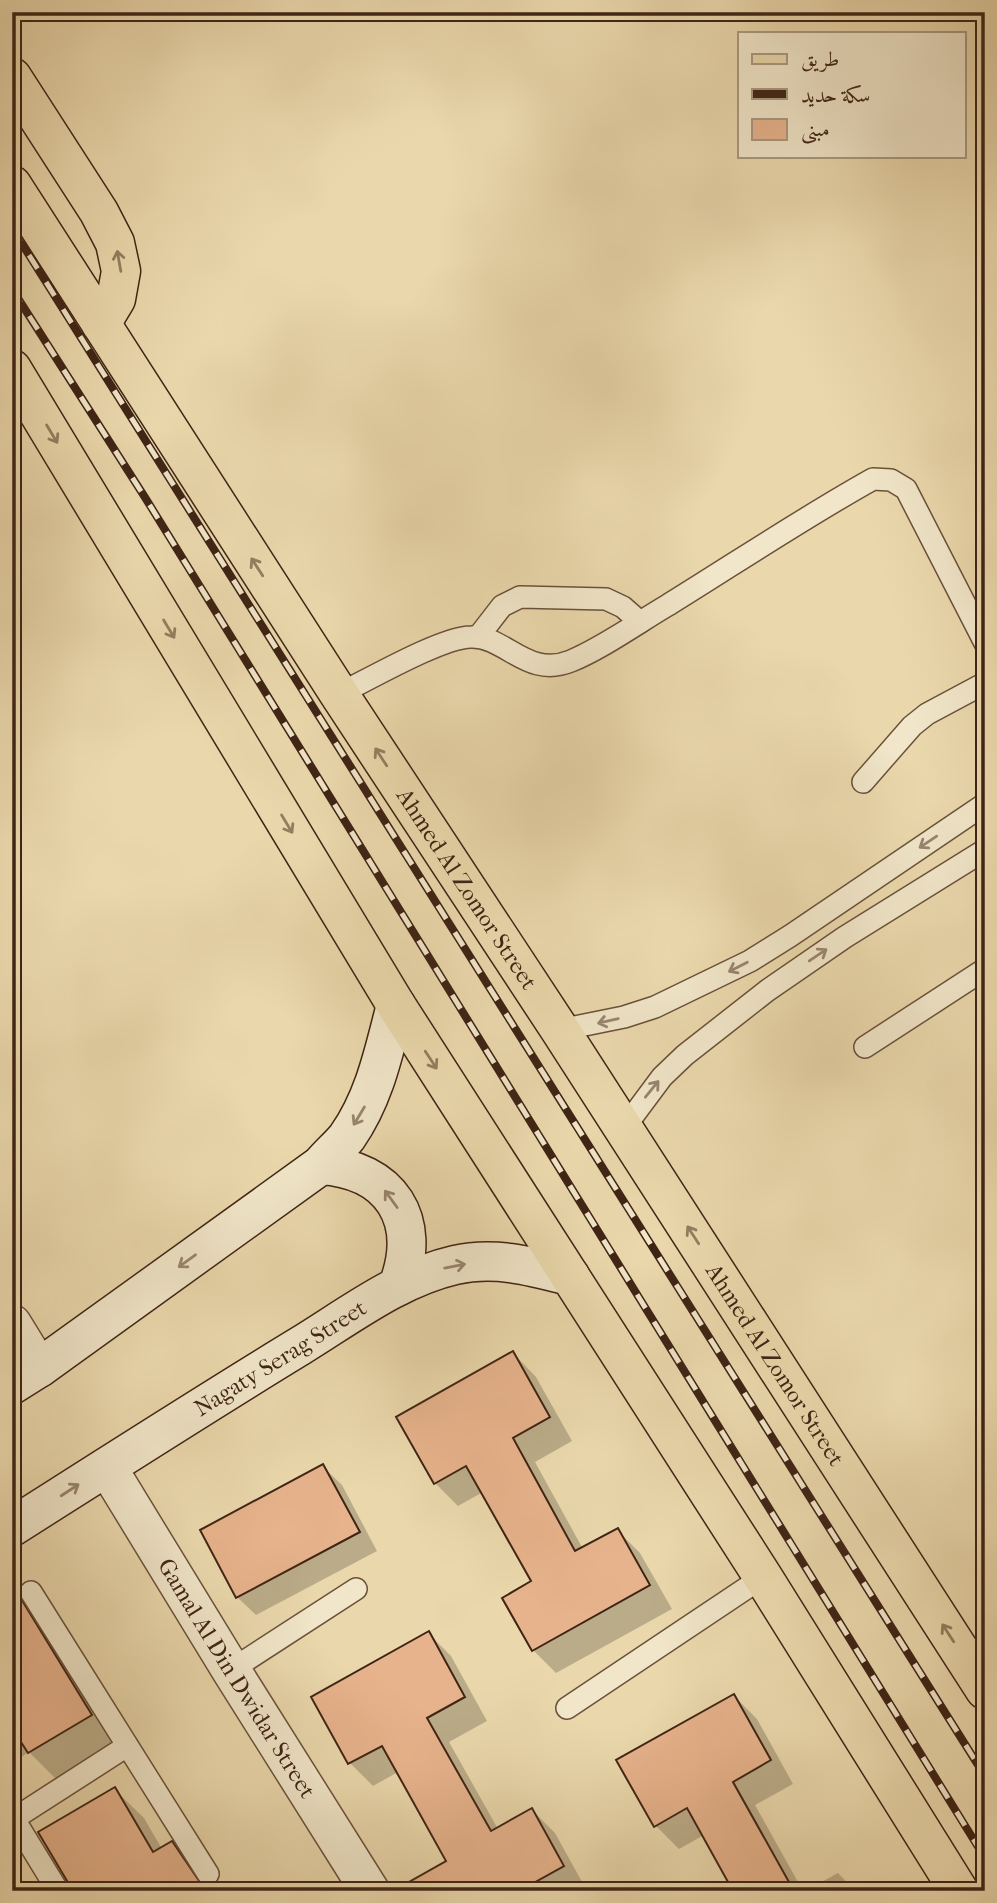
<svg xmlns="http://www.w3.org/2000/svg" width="997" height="1903" viewBox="0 0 997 1903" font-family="'IM FELL French Canon',Amiri,serif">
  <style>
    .shadow { fill: #0003 }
    .building { fill: #e7b38c; stroke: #3f2415; stroke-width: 2 }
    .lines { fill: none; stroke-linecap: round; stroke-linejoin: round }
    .lane-casing { stroke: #6a513b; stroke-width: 24 }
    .street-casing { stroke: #6a513b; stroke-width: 41 }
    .secondary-casing { stroke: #3f2415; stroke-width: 41 }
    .primary-casing { stroke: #3f2415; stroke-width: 41 }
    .lane { stroke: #f1e6c9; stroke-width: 21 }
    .street { stroke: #f1e6c9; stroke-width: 38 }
    .secondary { stroke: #f1e6c9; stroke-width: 38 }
    .primary { stroke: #ead8ac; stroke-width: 38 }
    .rail-casing { stroke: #3f2415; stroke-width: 8 }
    .rail { stroke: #f1e6c9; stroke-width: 5; stroke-dasharray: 16; stroke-linecap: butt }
    .oneway { stroke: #947e60 }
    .oneway2 { stroke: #98856f }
    .labels { text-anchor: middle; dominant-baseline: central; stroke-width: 6; stroke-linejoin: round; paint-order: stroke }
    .street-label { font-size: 23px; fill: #3f2415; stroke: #f1e6c9 }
  </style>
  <rect width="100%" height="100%" fill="#ead8ac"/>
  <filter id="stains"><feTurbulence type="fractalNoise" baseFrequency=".00286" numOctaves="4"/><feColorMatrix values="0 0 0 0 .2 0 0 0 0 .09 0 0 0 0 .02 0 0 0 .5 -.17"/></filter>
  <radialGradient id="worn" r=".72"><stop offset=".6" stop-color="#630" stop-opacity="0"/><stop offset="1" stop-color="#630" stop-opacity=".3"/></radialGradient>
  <g class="shadow">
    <polygon points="513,1353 536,1377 572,1441 535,1462 583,1549 617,1530 640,1553 672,1609 556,1673 533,1650 533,1582 483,1492 458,1506 435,1483 399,1417"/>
    <polygon points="323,1467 342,1485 377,1551 256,1615 237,1597"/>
    <polygon points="12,1586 42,1616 120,1745 58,1781 29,1752 12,1763"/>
    <polygon points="428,1633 451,1656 487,1721 449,1742 498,1829 532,1810 555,1833 586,1889 426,1891 448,1862 398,1772 373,1786 350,1763"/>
    <polygon points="734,1696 757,1719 793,1784 755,1805 803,1891 735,1891 704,1835 679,1849 656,1826"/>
    <polygon points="114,1789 144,1818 162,1849 172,1843 201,1873 213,1891 75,1891"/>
    <polygon points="838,1873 855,1891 805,1891"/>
  </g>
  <g class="building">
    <polygon points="513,1351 550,1417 513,1438 575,1551 618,1528 650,1585 532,1651 502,1598 531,1581 466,1466 434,1484 396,1417"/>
    <polygon points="323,1464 360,1532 236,1598 200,1530"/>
    <polygon points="12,1584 92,1715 28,1753 12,1728"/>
    <polygon points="429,1631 465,1697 427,1718 491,1831 532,1808 564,1866 519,1891 393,1891 446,1861 382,1746 348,1764 311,1697"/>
    <polygon points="734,1694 771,1760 733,1782 794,1891 733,1891 687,1808 654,1827 616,1760"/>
    <polygon points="115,1787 153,1852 172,1841 206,1891 73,1891 38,1832"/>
  </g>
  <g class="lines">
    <defs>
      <g id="lane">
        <polyline points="478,637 502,606 520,597 606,599 623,607 640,622"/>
        <path d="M339,694c29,-14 103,-57 132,-57 35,-1 56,42 100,24 30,-12 68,-39 97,-56 68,-42 135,-87 205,-126l18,1 15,9 79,154"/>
        <polyline points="863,782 912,726 927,714 985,683"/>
        <polyline points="560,1030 624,1017 655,1007 750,961 790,936 985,804"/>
        <polyline points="865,1047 985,969"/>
        <polyline points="624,1128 662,1077 685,1055 768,990 845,937 985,850"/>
        <polyline points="31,1592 208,1874"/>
        <polyline points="231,1670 356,1589"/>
        <polyline points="567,1708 763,1577"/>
        <polyline points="14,1819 58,1891"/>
        <polyline points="12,1820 127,1746"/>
      </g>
      <g id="street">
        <polyline points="12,1324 39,1368"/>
        <path id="s1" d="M107,1467l124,203 139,221"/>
      </g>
      <g id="secondary">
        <path d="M321,1165c70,5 102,54 77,121"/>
        <path d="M12,1385l27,-17 282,-203c8,-10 18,-18 26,-28 28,-40 37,-86 49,-132"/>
        <path id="s2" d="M12,1527c96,-61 191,-122 288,-181 49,-30 98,-68 155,-81 40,-9 76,1 115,11"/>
      </g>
      <g id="primary">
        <polyline points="12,77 99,212 115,243 121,271 116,299 101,324"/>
        <path id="s3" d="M12,185l327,509 221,336 425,660"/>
        <polyline points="12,369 396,1005 763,1577 959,1891"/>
      </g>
    </defs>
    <use href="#lane" class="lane-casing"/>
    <use href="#street" class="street-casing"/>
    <use href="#secondary" class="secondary-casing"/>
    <use href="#primary" class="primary-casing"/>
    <use href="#lane" class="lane"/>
    <use href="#street" class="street"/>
    <use href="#secondary" class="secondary"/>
    <use href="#primary" class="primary"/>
    <defs>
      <g id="rail">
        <polyline points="12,228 985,1776"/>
        <polyline points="12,289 146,499 985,1858"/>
      </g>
    </defs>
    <use href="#rail" class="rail-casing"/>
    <use href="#rail" class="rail"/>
  </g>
  <defs><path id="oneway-shaft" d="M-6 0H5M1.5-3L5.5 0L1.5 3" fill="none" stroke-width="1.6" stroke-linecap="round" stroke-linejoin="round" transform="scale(1.75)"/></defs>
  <g class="oneway">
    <use href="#oneway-shaft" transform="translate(119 261) rotate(-100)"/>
    <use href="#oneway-shaft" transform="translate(52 434) rotate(59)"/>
    <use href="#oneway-shaft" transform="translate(257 567) rotate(-123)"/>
    <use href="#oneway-shaft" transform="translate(169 629) rotate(59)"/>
    <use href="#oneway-shaft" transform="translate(381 757) rotate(-123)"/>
    <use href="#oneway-shaft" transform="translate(287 824) rotate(59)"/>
    <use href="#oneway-shaft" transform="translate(431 1060) rotate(57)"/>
    <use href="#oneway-shaft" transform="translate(693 1235) rotate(-123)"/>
    <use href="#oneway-shaft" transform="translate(948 1633) rotate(-123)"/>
  </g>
  <g class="oneway2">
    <use href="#oneway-shaft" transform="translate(928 842) rotate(146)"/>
    <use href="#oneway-shaft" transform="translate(818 955) rotate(-34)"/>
    <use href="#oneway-shaft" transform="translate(738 967) rotate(153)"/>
    <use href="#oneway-shaft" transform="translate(608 1021) rotate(167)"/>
    <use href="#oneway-shaft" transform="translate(652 1089) rotate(-51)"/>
    <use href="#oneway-shaft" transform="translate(359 1116) rotate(121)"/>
    <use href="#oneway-shaft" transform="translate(391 1199) rotate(-126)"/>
    <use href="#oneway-shaft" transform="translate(187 1261) rotate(144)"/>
    <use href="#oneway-shaft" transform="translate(455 1266) rotate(-11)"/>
    <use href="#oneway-shaft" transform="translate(70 1490) rotate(-33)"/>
  </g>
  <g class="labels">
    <g class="street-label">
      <text stroke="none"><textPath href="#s3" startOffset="838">Ahmed Al Zomor Street</textPath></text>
      <text stroke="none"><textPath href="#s2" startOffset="317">Nagaty Serag Street</textPath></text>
      <text stroke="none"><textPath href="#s3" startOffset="1405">Ahmed Al Zomor Street</textPath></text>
      <text stroke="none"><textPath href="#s1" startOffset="248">Gamal Al Din Dwidar Street</textPath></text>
    </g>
  </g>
  <rect width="997" height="1903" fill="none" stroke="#ead8ac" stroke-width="42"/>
  <rect x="14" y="14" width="969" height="1875" fill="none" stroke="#3f2415" stroke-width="3.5"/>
  <rect x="21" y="21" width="955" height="1861" fill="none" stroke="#3f2415" stroke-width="2"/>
  <rect x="738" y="32" width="228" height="126" fill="#f1e6c9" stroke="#aa9881" stroke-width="2"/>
  <rect x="752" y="54" width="35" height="10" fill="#ead8ac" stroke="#aa9881" stroke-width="2"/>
  <text x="801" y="66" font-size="21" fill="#3f2415">طريق</text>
  <rect x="752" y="89" width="35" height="10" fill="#3f2415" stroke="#aa9881" stroke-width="2"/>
  <text x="801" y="102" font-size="21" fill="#3f2415">سكة حديد</text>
  <rect x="752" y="119" width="35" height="21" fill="#e7b38c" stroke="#aa9881" stroke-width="2"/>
  <text x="801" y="136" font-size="21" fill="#3f2415">مبنى</text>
  <rect width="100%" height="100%" filter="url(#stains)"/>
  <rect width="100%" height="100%" fill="url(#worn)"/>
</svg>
